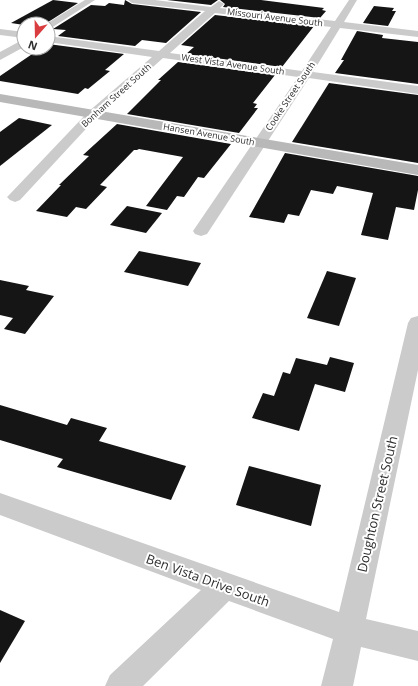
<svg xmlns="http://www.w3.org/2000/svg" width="418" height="686" viewBox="0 0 418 686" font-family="'Open Sans',sans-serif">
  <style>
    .building { fill: #151515 }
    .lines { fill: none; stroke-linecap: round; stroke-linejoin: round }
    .street { fill: #cbcbcb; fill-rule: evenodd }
    .secondary { fill: #b8b8b8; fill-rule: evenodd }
    .labels { text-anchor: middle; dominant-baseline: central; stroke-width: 4; stroke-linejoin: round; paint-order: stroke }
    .far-street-label { font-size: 9px; fill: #2e2e2e; stroke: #fff }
    .near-street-label { font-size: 13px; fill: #2e2e2e; stroke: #fff }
  </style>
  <rect width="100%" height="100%" fill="#fff"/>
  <g class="building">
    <polygon points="53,0 78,3 45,24 24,25 11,23"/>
    <polygon points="125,0 132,4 201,12 166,43 142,40 135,46 58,36 66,30 53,29 91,5 105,6 109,3 124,5"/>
    <polygon points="167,0 218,0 211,5"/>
    <polygon points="220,0 261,0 324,8 322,10 326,11 320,18 223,7 225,4"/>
    <polygon points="374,6 394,8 392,11 396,11 388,26 363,23"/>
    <polygon points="215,15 314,26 282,67 186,54 194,47 181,45"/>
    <polygon points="357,31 383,35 382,38 418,42 418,84 335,73 344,60 341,60"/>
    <polygon points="48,44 124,54 105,70 110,71 88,89 85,88 78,94 0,81 0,76 41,48 48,48"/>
    <polygon points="178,62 275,75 253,103 257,104 254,108 258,108 239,133 127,114 161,80 158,80"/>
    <polygon points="329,83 418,95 418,163 292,142"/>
    <polygon points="19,118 52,125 0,166 0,132"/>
    <polygon points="117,124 231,144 204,178 198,177 184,197 177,196 167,210 146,206 183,157 139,149 137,150 134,150 100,185 107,187 86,209 76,207 67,217 36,211 61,185 59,185 89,156 83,155"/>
    <polygon points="285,153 418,176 418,190 414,210 396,207 388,240 361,235 373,193 337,186 333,194 311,190 299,216 288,214 284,223 249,217"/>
    <polygon points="127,206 162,213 146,233 110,225"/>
    <polygon points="139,251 201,263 188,286 124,272"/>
    <polygon points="327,271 356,278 339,326 307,318"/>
    <polygon points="0,280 29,286 26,290 54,296 25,334 4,329 13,318 0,315"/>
    <polygon points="330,357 354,363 345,392 315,384 299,431 252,418 263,393 274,396 283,372 290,374 296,358 327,365"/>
    <polygon points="0,405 67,425 71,418 107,428 99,441 186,466 171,500 57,467 63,459 0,440"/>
    <polygon points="249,466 321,485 311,526 236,505"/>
    <polygon points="0,610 25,621 0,663"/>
  </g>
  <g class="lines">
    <g class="street">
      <polygon points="85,0 95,0 48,30 48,24 46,24"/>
      <path d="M128,0h27l56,7 8,-6 5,3 -4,4 115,13 14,-21h8l-13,22 74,9v6l-78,-9 -27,44 105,14v8l-109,-16 -100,153 -2,3 -6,2 -6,-2 -2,-3 105,-154 -135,-19 -67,60 -76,82 -5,2 -5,-2 -3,-3 3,-3 78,-82 64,-55 -104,-15v-6l111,15 46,-40 -73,-8zM215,13l116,14 -29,44 -132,-18z"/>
      <polygon points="0,29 24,32 24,38 0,35"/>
      <polygon points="24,39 24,47 0,60 0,52"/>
      <polygon points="418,316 418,370 366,619 418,631 418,661 361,647 353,686 321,686 333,639 229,601 143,686 105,686 110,675 201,590 0,515 0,493 339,612 408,323 411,318"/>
    </g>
    <polygon class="secondary" points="0,94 418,165 418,175 0,102"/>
  </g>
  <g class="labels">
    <g class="far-street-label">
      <text transform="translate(275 17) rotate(7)">Missouri Avenue South</text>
      <text transform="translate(233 64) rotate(8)">West Vista Avenue South</text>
      <text transform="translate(116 95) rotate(-42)">Bonham Street South</text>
      <text transform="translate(290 96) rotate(-56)">Cooke Street South</text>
      <text transform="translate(209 134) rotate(10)">Hansen Avenue South</text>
    </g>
    <g class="near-street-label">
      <text transform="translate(377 504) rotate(-77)">Doughton Street South</text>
      <text transform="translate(208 580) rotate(20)">Ben Vista Drive South</text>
    </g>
  </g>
  <g transform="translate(36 36) rotate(200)"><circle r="19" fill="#ffffff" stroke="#ababab"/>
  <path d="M0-3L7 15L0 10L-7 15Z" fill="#d93d40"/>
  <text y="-6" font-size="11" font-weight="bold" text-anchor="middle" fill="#2e2e2e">N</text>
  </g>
</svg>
